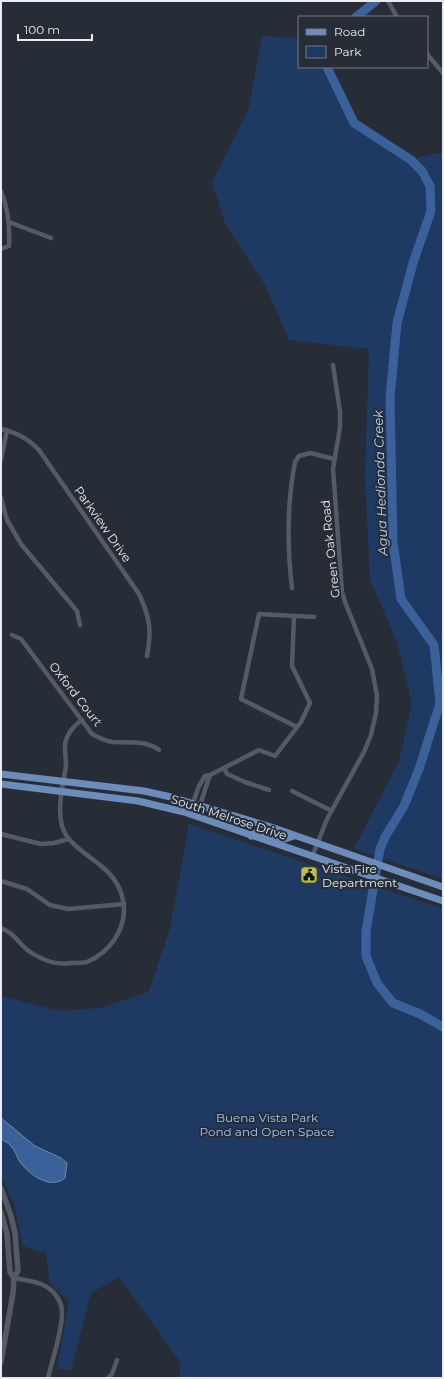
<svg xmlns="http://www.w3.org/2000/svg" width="444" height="1379" viewBox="0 0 444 1379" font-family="Montserrat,sans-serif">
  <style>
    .green { fill: #1f3a62 }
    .water { fill: #3a6199; stroke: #6e8bb4 }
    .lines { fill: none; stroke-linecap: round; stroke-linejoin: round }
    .river { stroke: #3a6199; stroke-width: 9 }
    .minor { stroke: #555b66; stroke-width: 4.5 }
    .tertiary { stroke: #555b66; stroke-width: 5.5 }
    .primary { stroke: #6c8cbb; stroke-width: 7 }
    .labels { text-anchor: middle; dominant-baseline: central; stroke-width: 4; stroke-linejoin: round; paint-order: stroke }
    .street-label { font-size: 12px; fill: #e8ecf2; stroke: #272d36 }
    .poi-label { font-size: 12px; fill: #e8ecf2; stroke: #272d36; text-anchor: start }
    .park-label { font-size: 12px; fill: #a1c3f4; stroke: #272d36 }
    .water-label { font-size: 13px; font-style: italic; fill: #bcd3f4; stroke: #272d36 }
  </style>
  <rect width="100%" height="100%" fill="#272d36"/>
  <g class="green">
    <polygon points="262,36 299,38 299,67 327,67 354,123 411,160 437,153 443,154 443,879 354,849 399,761 412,703 397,642 370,579 365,478 369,349 289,340 266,287 225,223 212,182 249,108"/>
    <polygon points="189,824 443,909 443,1378 179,1378 181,1363 119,1277 91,1293 71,1370 57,1369 69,1301 50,1284 46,1255 47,1253 23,1246 14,1205 1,1175 1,996 59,1011 101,1008 149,992 170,929"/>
  </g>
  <path class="water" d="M1,1118l34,28 26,12 6,5 -2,15c-15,12 -35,-3 -45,-16 -3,-5 -5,-12 -9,-16 -2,-3 -7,-5 -10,-7z"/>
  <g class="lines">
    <g class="river">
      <polyline points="356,17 376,1"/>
      <polyline points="327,67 354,123 411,160 422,171 430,186 431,211 413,263 397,323 390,398 393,542 401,599 434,645 440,703 419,769 404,806 385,837 380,849 366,931 366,956 377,983 393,1003 420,1014 443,1027"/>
    </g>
    <g class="minor">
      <polyline points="388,1 397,17"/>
      <polyline points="427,54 443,73"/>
      <path d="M1,191c7,17 9,36 8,55l-8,3"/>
      <polyline points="9,222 51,238"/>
      <path d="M1,429c17,4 26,9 38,21l100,144c11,24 13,36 8,62"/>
      <polyline points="1,460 7,430"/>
      <polyline points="1,498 7,520 21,544 77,611 80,625"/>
      <path d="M292,588c-5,-42 -5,-84 3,-126l4,-6 11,-3 24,6"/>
      <path d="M12,635l9,4 71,95c6,3 13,7 21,8 15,1 33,-2 46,8"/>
      <polyline points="297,727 241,699 259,614 314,617"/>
      <polyline points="224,768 227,774 245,782 269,790"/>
      <polyline points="292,791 332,811"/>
      <polyline points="193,803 199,786 205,776 210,775 259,750 275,756 301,722 310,703 292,666 294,616"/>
      <polyline points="200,805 210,775"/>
      <polyline points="1,834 41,844 54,843 69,839"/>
      <polyline points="312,857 327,819 364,752 371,735 376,713 377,696 372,669 345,602 342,592 333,469 340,427 340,412 333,365"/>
      <polyline points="1,881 27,889 50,905 68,909 124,904"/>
      <path d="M1,928c12,5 15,11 23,19 6,6 16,11 24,14 8,3 15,3 23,2 5,0 11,0 16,-1 2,-1 5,-3 8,-4 21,-13 34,-37 27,-62 -9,-35 -52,-42 -60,-70 -5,-19 1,-41 4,-60 0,-6 -1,-12 -1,-19 0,-11 8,-21 17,-27"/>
      <path d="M14,1278c9,2 19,3 27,6 11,4 21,16 21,28 1,17 -10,48 -14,66"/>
      <polyline points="108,1378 112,1374 117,1360"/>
    </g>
    <g class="tertiary">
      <polyline points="1,1188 11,1216 15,1233 18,1271 14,1278 13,1293 1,1362"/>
      <polyline points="1,1212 7,1234 10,1272 14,1278"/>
    </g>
    <g class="primary">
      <polyline points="1,774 144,791 171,797 271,827 443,887"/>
      <polyline points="1,784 138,801 184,812 443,901"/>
      <polyline points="251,836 257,832 285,839 294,836"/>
    </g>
  </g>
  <defs>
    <symbol id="civic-square" viewBox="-11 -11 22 22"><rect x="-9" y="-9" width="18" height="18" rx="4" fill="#c1be40" stroke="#272d36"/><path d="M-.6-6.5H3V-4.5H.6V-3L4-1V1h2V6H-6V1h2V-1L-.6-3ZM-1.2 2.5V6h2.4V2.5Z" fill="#111"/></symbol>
  </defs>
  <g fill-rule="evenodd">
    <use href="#civic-square" x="299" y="865" width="20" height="20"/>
  </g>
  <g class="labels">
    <g class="street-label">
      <text transform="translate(103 524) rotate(55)">Parkview Drive</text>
      <text transform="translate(330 549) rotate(-96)">Green Oak Road</text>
      <text transform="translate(76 694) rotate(52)">Oxford Court</text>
      <text transform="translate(229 817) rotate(18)">South Melrose Drive</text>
    </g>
    <g class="poi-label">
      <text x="322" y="868">Vista Fire<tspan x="322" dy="14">Department</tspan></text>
    </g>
    <g class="park-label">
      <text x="267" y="1117">Buena Vista Park<tspan x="267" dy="14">Pond and Open Space</tspan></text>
    </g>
    <g class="water-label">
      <text transform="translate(380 483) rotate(-92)">Agua Hedionda Creek</text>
    </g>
  </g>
  <rect width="444" height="1379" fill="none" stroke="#e8ecf2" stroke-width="4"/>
  <rect x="298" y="16" width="130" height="52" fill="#272d36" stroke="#747981"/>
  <rect x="306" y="29" width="20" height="6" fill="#6c8cbb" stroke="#747981"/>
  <text x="334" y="36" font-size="12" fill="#e8ecf2">Road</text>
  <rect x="306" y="46" width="20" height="12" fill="#1f3a62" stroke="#747981"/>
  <text x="334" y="56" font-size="12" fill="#e8ecf2">Park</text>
  <path d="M18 34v6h74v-6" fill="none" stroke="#e8ecf2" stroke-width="2"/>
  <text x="24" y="34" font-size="12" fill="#e8ecf2" stroke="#272d36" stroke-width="3" paint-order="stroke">100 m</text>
</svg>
